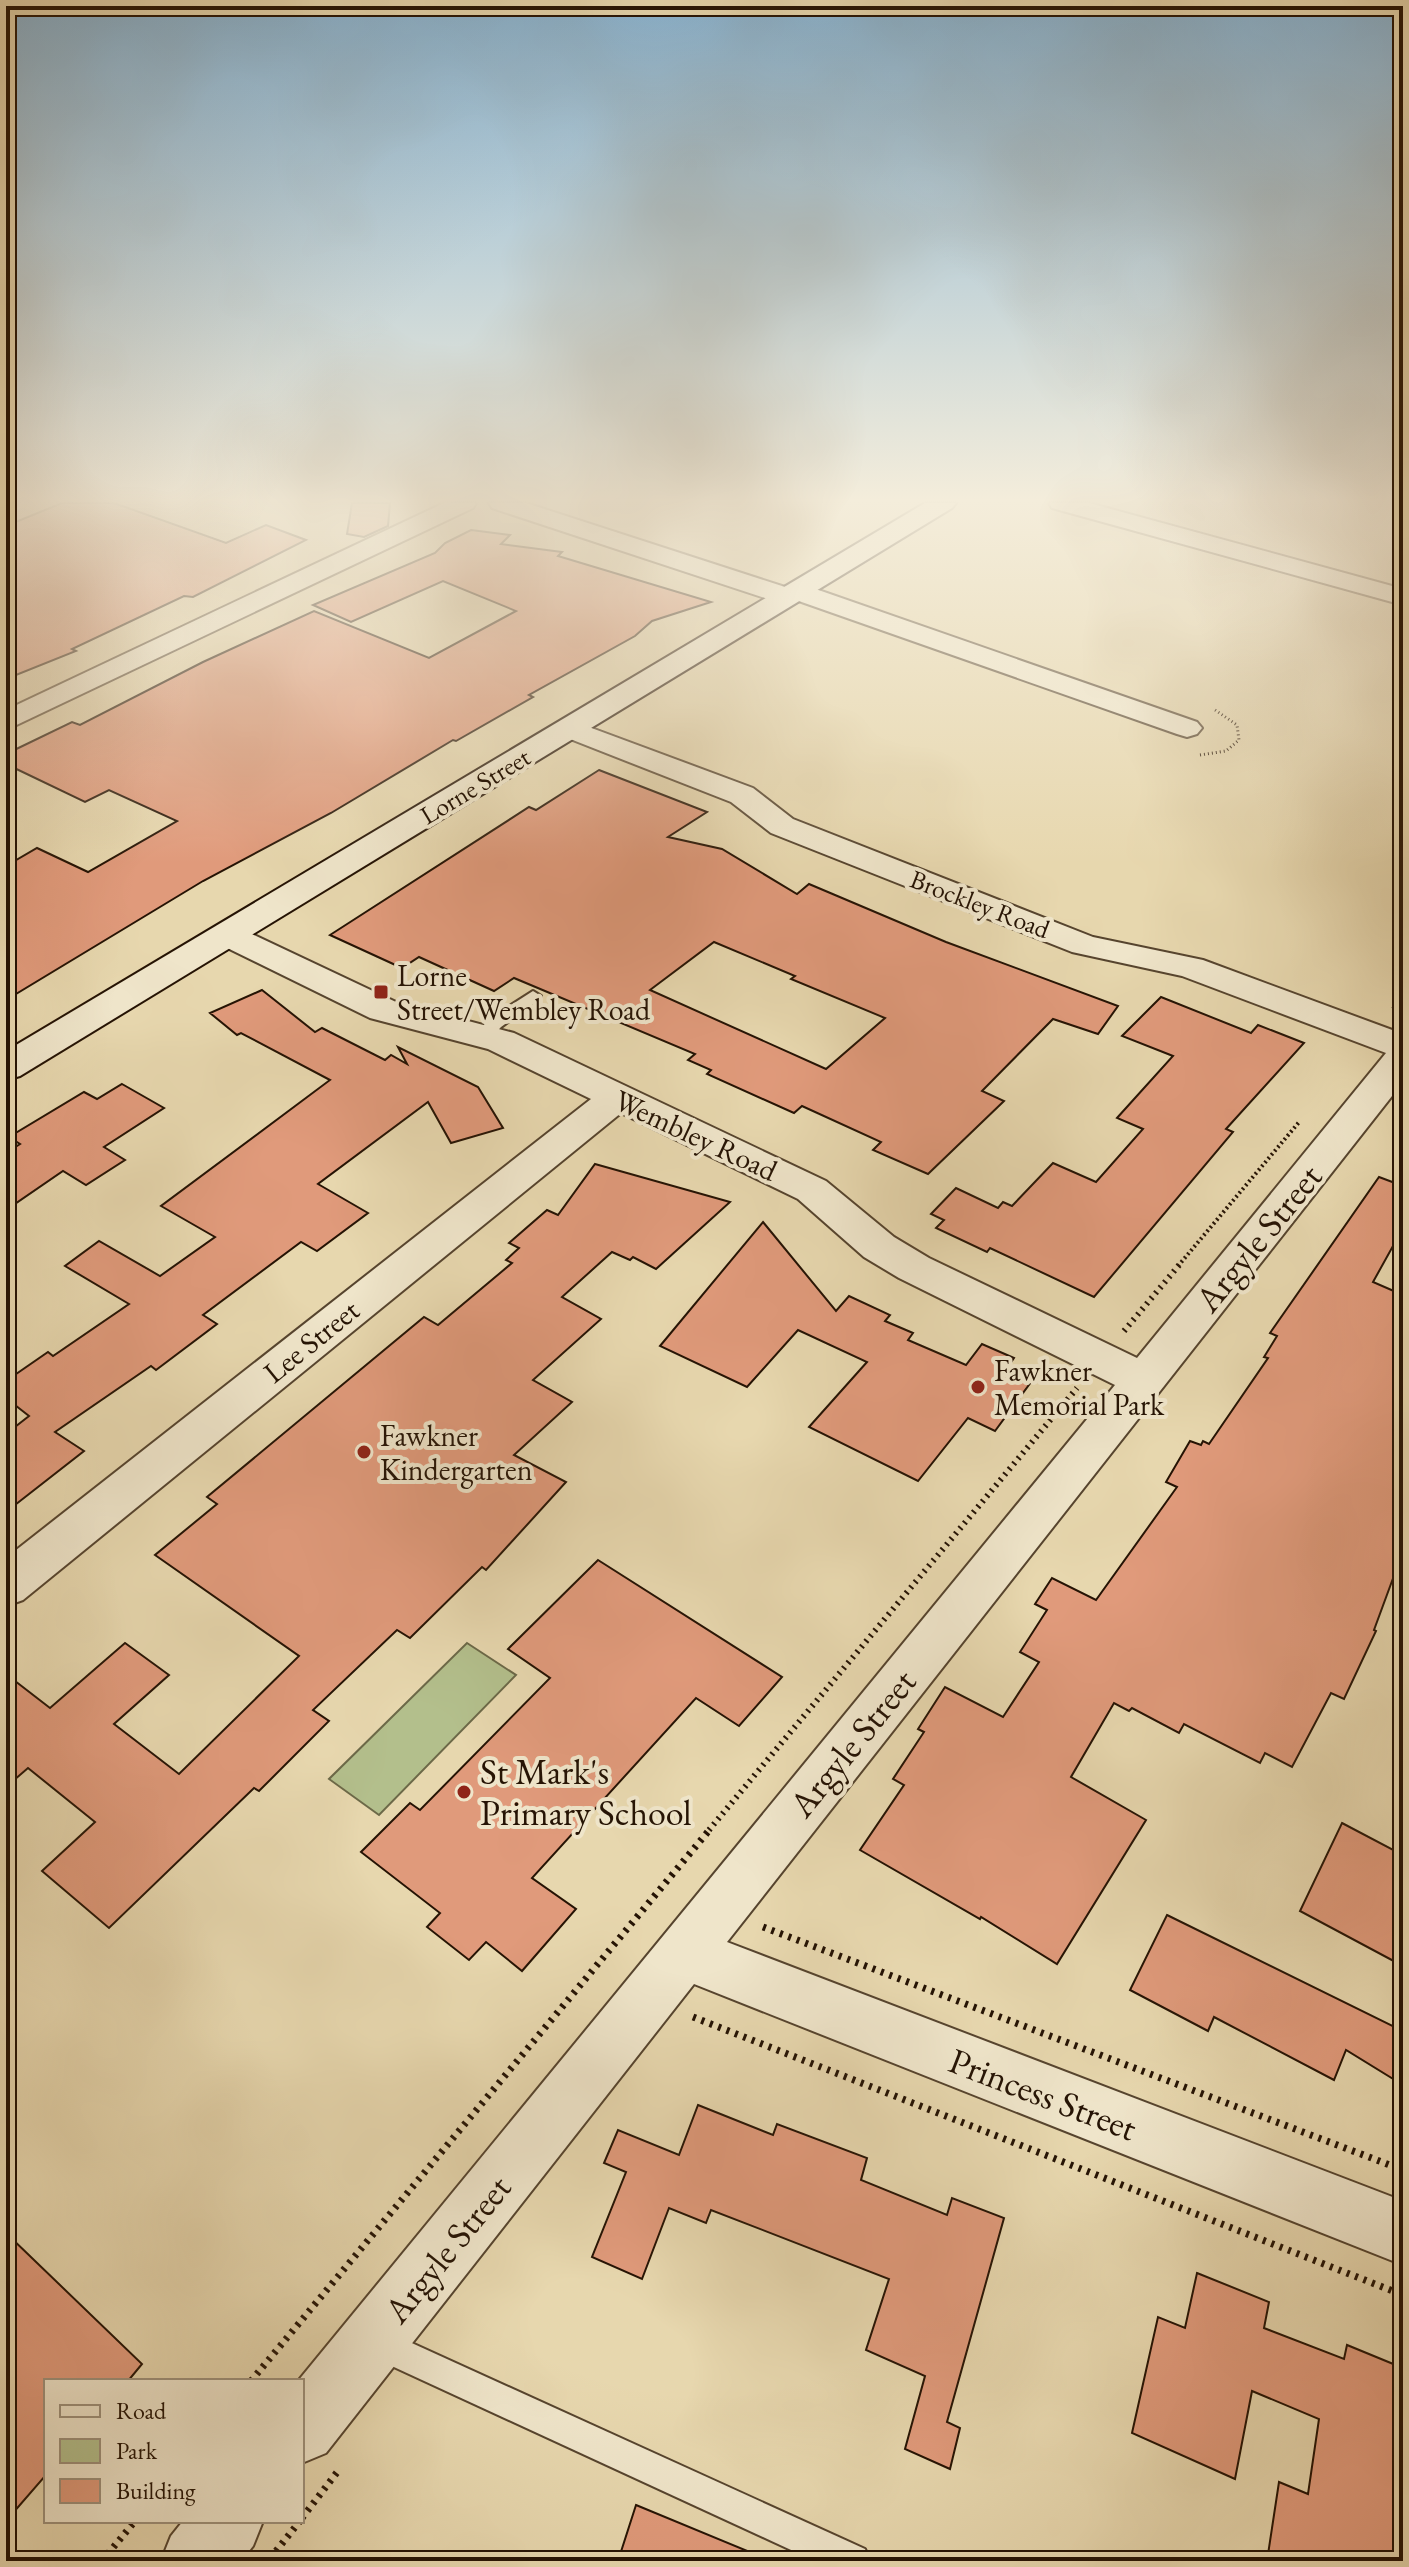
<svg xmlns="http://www.w3.org/2000/svg" width="1409" height="2567" viewBox="0 0 1409 2567" font-family="'EB Garamond',serif">
  <style>
    .green { fill: #b3bf8c; stroke: #6c6948; stroke-width: 2 }
    .building { fill: #e09a7b; stroke: #251304; stroke-width: 2; fill-rule: evenodd }
    .lines { fill: none; stroke-linecap: round; stroke-linejoin: round }
    .lane-casing { stroke: #56442e; stroke-width: 4 }
    .street-casing { stroke: #56442e; stroke-width: 4 }
    .secondary-casing { stroke: #251304; stroke-width: 4 }
    .path-far3 { stroke: #251304; stroke-width: 3; stroke-dasharray: 1 3; stroke-linecap: butt }
    .path-far2 { stroke: #251304; stroke-width: 4; stroke-dasharray: 2 3; stroke-linecap: butt }
    .path-far1 { stroke: #251304; stroke-width: 6; stroke-dasharray: 2 5; stroke-linecap: butt }
    .path { stroke: #251304; stroke-width: 7; stroke-dasharray: 3 6; stroke-linecap: butt }
    .lane { fill: #efe5ca; fill-rule: evenodd }
    .street { fill: #efe5ca; fill-rule: evenodd }
    .secondary { fill: #efe5ca; fill-rule: evenodd }
    .poi-dot { fill: #8f2418; stroke: #efe5ca; stroke-width: 3 }
    .labels { text-anchor: middle; dominant-baseline: central; stroke-width: 8; stroke-linejoin: round; paint-order: stroke }
    .far-street-label { font-size: 26px; fill: #251304; stroke: #efe5ca }
    .poi-label { font-size: 30px; fill: #251304; stroke: #efe5ca; text-anchor: start }
    .street-label { font-size: 30px; fill: #251304; stroke: #efe5ca }
    .near-street-label { font-size: 36px; fill: #251304; stroke: #efe5ca }
    .near-poi-label { font-size: 36px; fill: #251304; stroke: #efe5ca; text-anchor: start }
  </style>
  <rect width="100%" height="100%" fill="#e7d7ae"/>
  <filter id="stains"><feTurbulence type="fractalNoise" baseFrequency=".0025" numOctaves="4"/><feColorMatrix values="0 0 0 0 .2 0 0 0 0 .09 0 0 0 0 .02 0 0 0 .5 -.17"/></filter>
  <radialGradient id="worn" r=".72"><stop offset=".6" stop-color="#630" stop-opacity="0"/><stop offset="1" stop-color="#630" stop-opacity=".3"/></radialGradient>
  <polygon class="green" points="467,1643 516,1675 379,1815 329,1779"/>
  <g class="building">
    <polygon points="62,503 114,503 226,543 266,525 306,540 193,597 184,596 72,649 76,651 6,679 6,526"/>
    <polygon points="352,503 390,503 388,526 364,537 347,534"/>
    <polygon points="471,530 510,535 501,544 562,552 558,556 711,602 652,621 635,636 529,695 533,697 456,741 453,740 331,813 203,881 6,1000 6,866 37,848 88,872 177,821 109,790 85,802 6,764 6,754 72,722 80,725 203,662 314,611 429,658 516,611 443,581 351,622 313,605 435,553 445,543"/>
    <path d="M599,770l108,42 -39,25 54,12 75,45 12,-10 137,58 172,64 -20,28 -45,-15 -71,72 22,10 -76,73 -55,-24 8,-8 -79,-36 -8,7 -87,-39 4,-4 -23,-10 7,-6 -181,-76 -20,13 -75,-34 -17,11 -72,-33 199,-128 7,3zM714,942l81,34 -4,3 94,39 -59,51 -176,-79z"/>
    <polygon points="262,990 315,1032 322,1028 385,1060 391,1055 407,1064 398,1047 478,1087 503,1128 451,1143 428,1102 318,1184 368,1213 317,1251 301,1242 203,1315 217,1324 156,1370 151,1366 55,1432 84,1451 6,1512 6,1434 29,1416 6,1398 6,1381 48,1352 53,1356 129,1304 65,1266 99,1241 160,1276 215,1237 161,1206 330,1080 241,1033 237,1035 210,1013"/>
    <polygon points="1161,997 1251,1033 1258,1025 1304,1043 1226,1129 1233,1132 1094,1297 990,1248 987,1252 936,1228 944,1220 931,1214 956,1188 998,1208 1003,1202 1012,1206 1053,1163 1096,1182 1143,1129 1117,1118 1173,1056 1122,1036"/>
    <polygon points="122,1084 164,1108 104,1147 125,1160 86,1185 63,1171 6,1210 6,1153 20,1144 9,1137 84,1092 97,1099"/>
    <polygon points="595,1164 730,1202 656,1269 633,1257 630,1260 612,1252 562,1297 601,1319 533,1380 572,1402 514,1455 566,1482 486,1570 482,1567 410,1638 397,1630 313,1710 329,1721 259,1791 254,1788 109,1928 42,1871 95,1822 28,1768 6,1787 6,1674 50,1708 125,1643 169,1675 114,1724 179,1774 299,1656 155,1555 217,1504 207,1497 424,1317 438,1325 512,1263 506,1260 519,1248 509,1243 547,1210 558,1215"/>
    <polygon points="1379,1177 1403,1186 1403,1228 1373,1282 1403,1295 1403,1576 1395,1573 1374,1630 1376,1631 1344,1699 1331,1693 1292,1767 1265,1753 1260,1763 1184,1724 1179,1733 1132,1708 1129,1711 1114,1703 1071,1777 1146,1820 1057,1964 981,1917 980,1919 860,1850 904,1785 893,1779 924,1732 918,1729 945,1687 1003,1717 1039,1662 1020,1652 1047,1610 1035,1604 1052,1578 1096,1600 1177,1487 1166,1482 1190,1441 1201,1445 1203,1441 1209,1444 1268,1358 1264,1357 1277,1336 1270,1333"/>
    <polygon points="763,1222 836,1311 849,1296 890,1315 885,1321 913,1333 908,1340 966,1365 982,1344 1014,1358 1008,1367 1034,1378 995,1431 968,1418 918,1481 809,1427 867,1362 798,1330 747,1387 660,1346"/>
    <polygon points="598,1560 782,1677 739,1726 696,1698 532,1878 576,1909 522,1971 486,1942 469,1960 427,1927 440,1913 361,1852 410,1803 420,1810 550,1678 508,1649"/>
    <polygon points="1342,1823 1403,1855 1403,1966 1300,1911"/>
    <polygon points="1167,1915 1403,2031 1403,2085 1346,2050 1334,2080 1214,2017 1208,2031 1130,1990"/>
    <polygon points="698,2105 773,2135 777,2124 867,2158 861,2180 947,2215 952,2198 1004,2218 947,2422 960,2428 950,2469 905,2449 925,2376 866,2350 889,2279 711,2210 706,2223 669,2208 642,2279 592,2257 626,2172 604,2163 618,2130 679,2155"/>
    <polygon points="6,2233 142,2364 128,2381 46,2381 46,2475 6,2521"/>
    <polygon points="1197,2273 1269,2302 1264,2328 1344,2359 1347,2345 1403,2368 1403,2523 1399,2561 1267,2561 1279,2482 1308,2494 1319,2419 1252,2391 1235,2479 1132,2433 1158,2317 1185,2328"/>
    <polygon points="636,2505 769,2560 768,2561 618,2561"/>
  </g>
  <g class="lines">
    <defs>
      <g id="lane">
        <polygon points="533,991 541,996 539,1000 501,1027 490,1039 478,1039 475,1035 489,1019"/>
        <polygon points="381,2329 865,2549 870,2561 815,2561 370,2356 365,2345 370,2334"/>
      </g>
      <g id="street">
        <polygon points="444,503 476,503 473,508 6,730 6,710"/>
        <polygon points="489,503 526,503 785,587 795,583 804,585 1197,722 1202,728 1197,734 1187,737 1177,734 796,600 786,604 777,602 492,508"/>
        <polygon points="1049,503 1089,503 1403,589 1403,605 1052,508"/>
        <polygon points="570,720 753,788 793,819 1093,937 1203,960 1403,1034 1403,1082 727,1942 1403,2201 1403,2265 694,1984 326,2453 302,2463 302,2381 298,2381 1115,1385 899,1278 864,1257 798,1199 621,1113 23,1600 6,1606 6,1558 591,1099 488,1049 370,1018 215,942 210,935 215,928 227,925 239,928 396,1002 514,1033 826,1181 894,1237 929,1258 1137,1358 1386,1053 1182,976 1072,952 771,833 731,802 560,735 555,729 560,723"/>
        <polygon points="183,2521 263,2521 253,2546 241,2561 161,2561 171,2536"/>
      </g>
      <polygon id="secondary" points="925,503 956,503 952,508 20,1076 6,1080 6,1051"/>
    </defs>
    <use href="#lane" class="lane-casing"/>
    <use href="#street" class="street-casing"/>
    <use href="#secondary" class="secondary-casing"/>
    <polyline class="path-far3" points="1200,755 1226,751 1239,740 1237,725 1215,710"/>
    <g class="path-far2">
      <polyline points="1393,1009 1403,997"/>
      <polyline points="1178,1266 1300,1121"/>
    </g>
    <g class="path-far1">
      <polyline points="1124,1331 1180,1264"/>
      <polyline points="709,1830 1077,1388"/>
    </g>
    <g class="path">
      <polyline points="763,1927 1403,2170"/>
      <polyline points="693,2017 1403,2295"/>
      <polyline points="251,2381 711,1828"/>
      <polyline points="302,2518 338,2471"/>
      <polyline points="276,2551 300,2521"/>
      <polyline points="102,2561 135,2521"/>
    </g>
    <use href="#lane" class="lane"/>
    <use href="#street" class="street"/>
    <use href="#secondary" class="secondary"/>
  </g>
  <linearGradient id="sky" x2="0" y2="1"><stop stop-color="#89b5d4"/><stop offset="0.58" stop-color="#f4eddb"/><stop offset="1" stop-color="#f4eddb" stop-opacity="0"/></linearGradient>
  <rect width="1409" height="863" fill="url(#sky)"/>
  <g class="poi-dot">
    <rect x="373" y="984" width="16" height="16" rx="4"/>
    <circle cx="978" cy="1387" r="8"/>
    <circle cx="364" cy="1452" r="8"/>
    <circle cx="464" cy="1792" r="8"/>
  </g>
  <g class="labels">
    <g class="far-street-label">
      <text transform="translate(475 786) rotate(-31)">Lorne Street</text>
      <text transform="translate(980 904) rotate(21)">Brockley Road</text>
    </g>
    <g class="poi-label">
      <text x="397" y="975">Lorne<tspan x="397" dy="34">Street/Wembley Road</tspan></text>
      <text x="994" y="1370">Fawkner<tspan x="994" dy="34">Memorial Park</tspan></text>
      <text x="380" y="1435">Fawkner<tspan x="380" dy="34">Kindergarten</tspan></text>
    </g>
    <g class="street-label">
      <text transform="translate(696 1135) rotate(25)">Wembley Road</text>
      <text transform="translate(311 1341) rotate(-39)">Lee Street</text>
    </g>
    <g class="near-street-label">
      <text transform="translate(1258 1238) rotate(-51)">Argyle Street</text>
      <text transform="translate(852 1743) rotate(-51)">Argyle Street</text>
      <text transform="translate(1043 2094) rotate(21)">Princess Street</text>
      <text transform="translate(447 2249) rotate(-51)">Argyle Street</text>
    </g>
    <g class="near-poi-label">
      <text x="480" y="1771">St Mark's<tspan x="480" dy="41">Primary School</tspan></text>
    </g>
  </g>
  <rect width="1409" height="2567" fill="none" stroke="#e7d7ae" stroke-width="32"/>
  <rect x="8" y="8" width="1393" height="2551" fill="none" stroke="#251304" stroke-width="4"/>
  <rect x="16" y="16" width="1377" height="2535" fill="none" stroke="#251304" stroke-width="2"/>
  <rect x="44" y="2379" width="260" height="144" fill="#efe5ca" stroke="#9e917b" stroke-width="2"/>
  <rect x="60" y="2405" width="40" height="12" fill="#efe5ca" stroke="#9e917b" stroke-width="2"/>
  <text x="116" y="2419" font-size="24" fill="#251304">Road</text>
  <rect x="60" y="2439" width="40" height="24" fill="#b3bf8c" stroke="#9e917b" stroke-width="2"/>
  <text x="116" y="2459" font-size="24" fill="#251304">Park</text>
  <rect x="60" y="2479" width="40" height="24" fill="#e09a7b" stroke="#9e917b" stroke-width="2"/>
  <text x="116" y="2499" font-size="24" fill="#251304">Building</text>
  <rect width="100%" height="100%" filter="url(#stains)"/>
  <rect width="100%" height="100%" fill="url(#worn)"/>
</svg>
